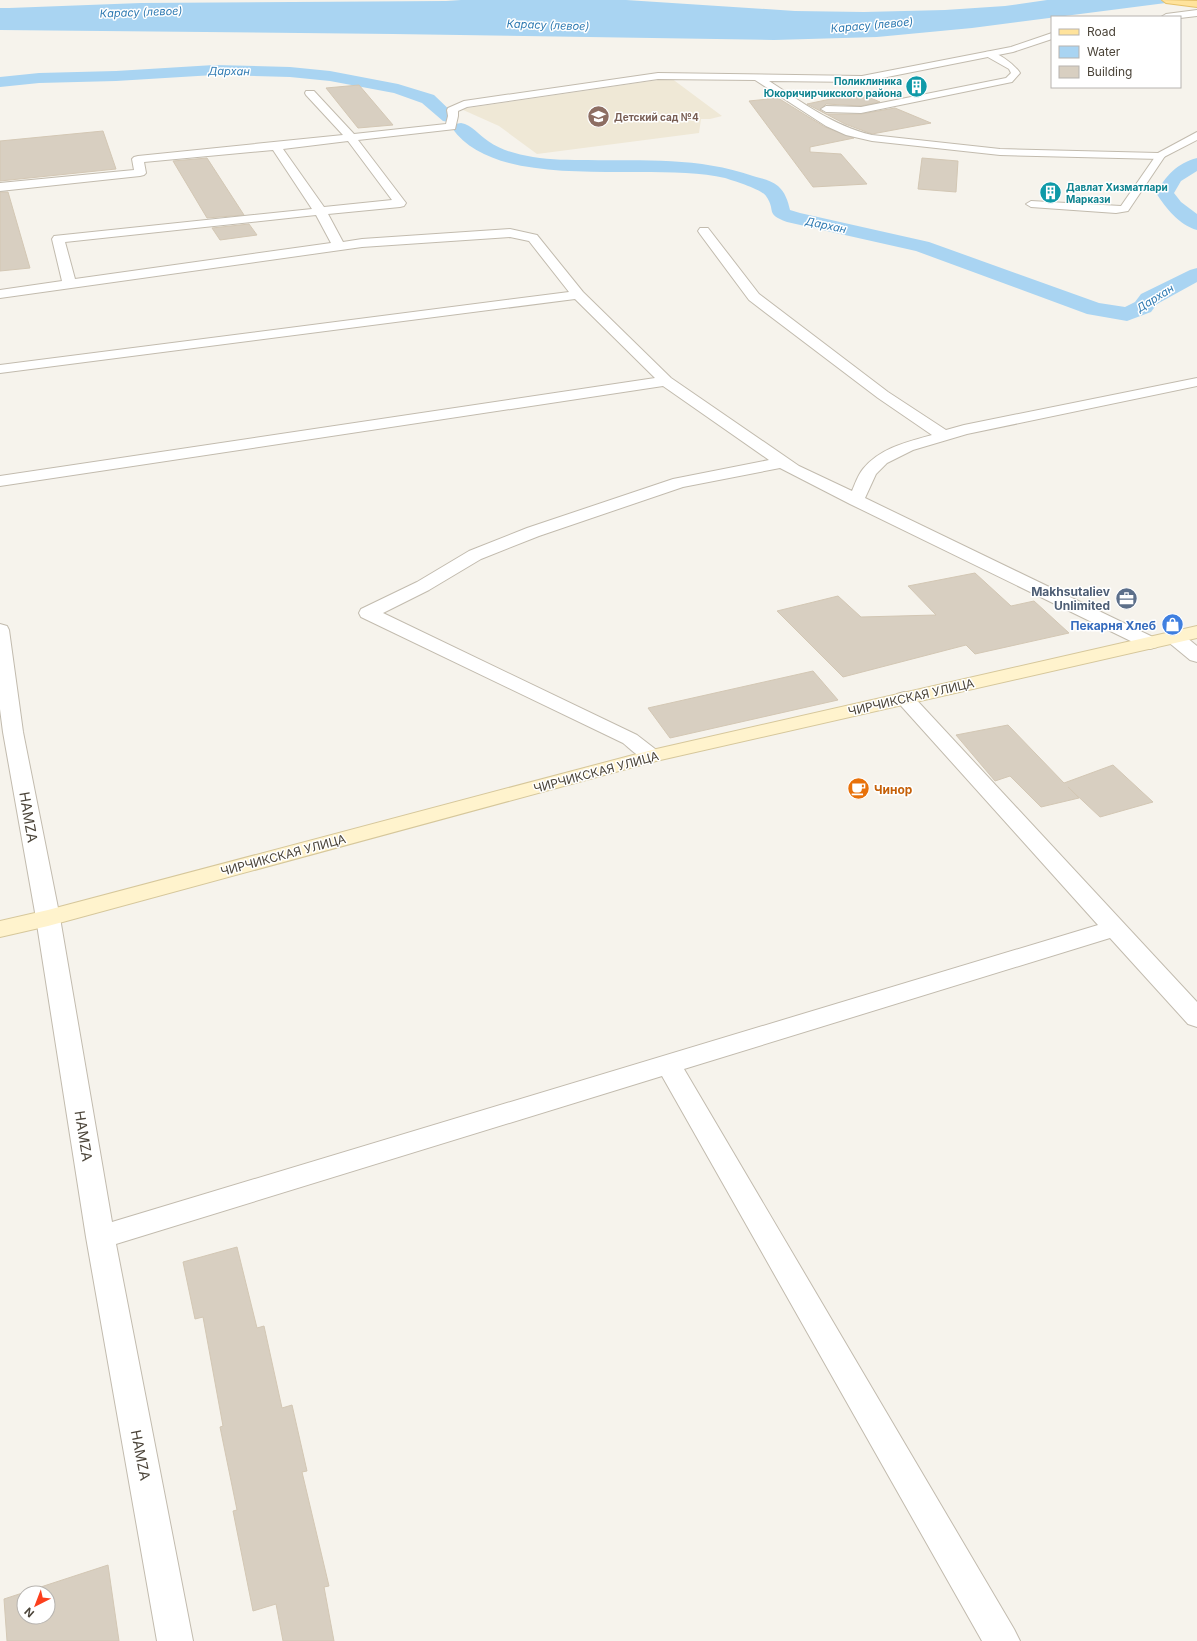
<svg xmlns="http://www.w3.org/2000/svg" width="1197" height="1641" viewBox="0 0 1197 1641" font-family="Inter,sans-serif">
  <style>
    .education { fill: #efe8d6 }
    .water { fill: #a9d4f2 }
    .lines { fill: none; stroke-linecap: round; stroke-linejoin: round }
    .canal { fill: #a9d4f2; fill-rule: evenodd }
    .building { fill: #d8cfc1; stroke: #d3c7b4; fill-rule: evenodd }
    .lane-casing { stroke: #c2bbae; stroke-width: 2 }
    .street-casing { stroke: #c2bbae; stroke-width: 2 }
    .secondary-casing { stroke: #d6c79b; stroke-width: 2 }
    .primary-casing { stroke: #e6c16a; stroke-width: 2 }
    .lane { fill: #fff; fill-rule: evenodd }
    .street { fill: #fff; fill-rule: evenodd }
    .secondary { fill: #fff3cd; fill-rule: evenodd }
    .primary { fill: #ffe39c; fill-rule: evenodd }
    .labels { text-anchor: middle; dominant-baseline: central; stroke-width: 3; stroke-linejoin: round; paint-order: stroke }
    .far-culture-label { font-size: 10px; font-weight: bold; fill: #0d838f; stroke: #fff; text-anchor: end }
    .far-education-label { font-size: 10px; font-weight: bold; fill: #785e54; stroke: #fff; text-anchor: start }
    .far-water-label { font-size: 11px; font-style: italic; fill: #2e7ab2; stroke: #fff }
    .service-label { font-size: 12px; font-weight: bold; fill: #4e5e75; stroke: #fff; text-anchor: end }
    .shop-label { font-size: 12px; font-weight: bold; fill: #366cbe; stroke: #fff; text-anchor: end }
    .street-label { font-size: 12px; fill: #4b4439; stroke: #fff }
    .food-label { font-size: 12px; font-weight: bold; fill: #c56008; stroke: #fff; text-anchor: start }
    .near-street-label { font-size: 14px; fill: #4b4439; stroke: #fff }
  </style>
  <rect width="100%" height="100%" fill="#f6f3ec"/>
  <polygon class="education" points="671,78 722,116 710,119 701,119 699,133 537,154 499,126 461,109"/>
  <polygon class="water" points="461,0 626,0 795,11 864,12 945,10 1005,6 1047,0 1189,0 972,28 877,37 774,40 393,34 0,30 0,8 9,8 141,3 446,1"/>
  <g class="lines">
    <g class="canal">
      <polygon points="214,65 290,67 330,71 398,84 434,95 457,117 455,121 449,122 443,121 422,103 394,93 330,81 290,77 214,75 116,81 39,83 0,87 0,77 39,73 116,71"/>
      <path d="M461,123c11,2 18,12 27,18 14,10 29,13 45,16 18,3 37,3 55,3 56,1 111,-3 165,16 7,2 18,4 25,10 7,6 10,15 12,24l10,3 129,29 170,61 26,4 10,-5 6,-8 49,-24 7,-2v14l-40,22 -6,8 -24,9 -40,-7 -171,-63 -129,-29c-23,-9 -10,-10 -21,-26 -5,-7 -32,-15 -41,-18 -72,-18 -227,17 -273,-50l3,-4z"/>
      <path d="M1197,158v13l-16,10 -7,12 7,9 16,12v16c-18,-5 -31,-22 -41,-37 10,-17 21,-30 41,-35z"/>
    </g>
  </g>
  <g class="building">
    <polygon points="359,85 393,125 358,128 326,88"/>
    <polygon points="859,93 880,102 861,106 826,104 820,110 826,114 861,114 895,108 931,123 872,134 845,124 807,104"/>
    <polygon points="778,98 825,127 854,138 810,147 810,152 841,154 867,184 813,187 749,101"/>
    <polygon points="103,131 116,169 0,181 0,141"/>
    <polygon points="207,158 244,215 207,218 173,161"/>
    <polygon points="922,158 958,161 956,192 918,189"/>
    <polygon points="0,192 8,192 30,268 0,271"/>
    <polygon points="249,224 257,235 220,240 212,228"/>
    <polygon points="975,573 1011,606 1034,601 1069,633 975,654 966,645 843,677 777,611 838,596 861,617 936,615 908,586"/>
    <polygon points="813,671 838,700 670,738 648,708"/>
    <polygon points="1008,725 1064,783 1113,765 1153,802 1100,817 1068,787 1079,798 1041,807 1010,776 995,781 956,735"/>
    <polygon points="237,1247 257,1328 264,1326 282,1408 292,1405 307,1471 302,1472 329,1586 324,1587 334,1641 283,1641 276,1604 253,1611 233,1511 237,1510 220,1427 223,1426 203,1317 195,1319 183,1262"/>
    <path d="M108,1565l11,76h-112l-3,-42zM24,1593h24v24h-24z"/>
  </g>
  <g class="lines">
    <defs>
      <g id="lane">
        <path d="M986,52c10,-2 29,13 34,21l-8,9 -151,31 -35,-1 -5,-3 5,-3 35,1 145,-29 5,-5 -2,-4 -23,-13 -1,-2z"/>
        <polygon points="1160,153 1165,156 1128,211 1116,213 1031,207 1026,204 1031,201 1121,206 1157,154"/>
      </g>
      <g id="street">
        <polygon points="1197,10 1197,16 1180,18 1161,17 1166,14"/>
        <path d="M1052,33v6l-39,13 -151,30 -93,-1c33,21 64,45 103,54l128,14 158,4 39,-21v8l-37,19 -160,-4 -128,-14 -26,-6 -20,-9 -71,-46 -97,-1 -191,28 -9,4v5l-3,13 -97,11 48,63 -2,3 -4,1 -72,7 15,28 19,-3 148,-10 27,6 46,57 88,86 128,88 53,25c3,-7 6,-16 11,-22 17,-21 44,-27 69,-34l-54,-37 -129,-98 -49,-66 -2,-3 2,-3h8l51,66 129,98 58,38 18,-5 233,-47v8l-230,48 -54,16 -26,13 -11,11 -11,24 292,141 3,4 -3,4 -7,2 -7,-2 -293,-143 -70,-36 -97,19 -144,49 -58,23 -52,31 -46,23 254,122 22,17 3,4 -3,4c-15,4 -25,-8 -36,-17l-262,-126 -2,-4 2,-4 56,-27 52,-31 58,-23 146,-49 96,-19 -106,-74 -663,100v-10l655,-98 -80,-79 -575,74v-8l569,-73 -40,-51 -19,-4 -148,10 -362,51v-8l62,-9 -10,-42 2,-3 258,-27 -39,-59 -129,12 2,11 -2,2 -4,1 -140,15v-8l134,-13 -2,-11 2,-2 4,-1 205,-21 -37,-40 -1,-2 1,-2h8l40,43 92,-10 2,-8 -1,-6 1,-2 16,-7 194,-28 204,3 149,-29zM348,141l44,59 -68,7 -41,-58zM316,215l15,28 -256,36 -10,-37z"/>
        <polygon points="0,624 7,626 9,630 23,732 60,918 112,1222 1098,925 894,698 897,694 904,692 911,694 1197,1002 1197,1027 1188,1024 1110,938 684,1069 1014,1629 1020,1641 982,1641 662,1076 116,1244 193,1641 157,1641 86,1237 36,918 3,732 0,709"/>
        <polygon points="1174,631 1181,633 1197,646 1197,662 1190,660 1167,641 1164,637 1167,633"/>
      </g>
      <polygon id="secondary" points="1197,626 1197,638 656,761 48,926 0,937 0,921 48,910 652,750"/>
      <polygon id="primary" points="1162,0 1197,1 1197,7 1166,3"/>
    </defs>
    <use href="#lane" class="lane-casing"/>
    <use href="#street" class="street-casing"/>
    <use href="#secondary" class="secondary-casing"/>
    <use href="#primary" class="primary-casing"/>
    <use href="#lane" class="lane"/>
    <use href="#street" class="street"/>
    <use href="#secondary" class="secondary"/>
    <use href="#primary" class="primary"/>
  </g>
  <defs>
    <symbol id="building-disc" viewBox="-11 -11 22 22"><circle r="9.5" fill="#0f9aa8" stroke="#fff"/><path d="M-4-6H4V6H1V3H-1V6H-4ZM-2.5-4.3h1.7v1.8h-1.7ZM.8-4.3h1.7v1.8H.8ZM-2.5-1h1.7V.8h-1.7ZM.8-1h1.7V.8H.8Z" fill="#fff"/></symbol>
    <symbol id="school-disc" viewBox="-11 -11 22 22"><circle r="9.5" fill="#8d6e63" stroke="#fff"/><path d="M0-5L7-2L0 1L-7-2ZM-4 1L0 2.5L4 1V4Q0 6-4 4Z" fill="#fff"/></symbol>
    <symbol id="office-disc" viewBox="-11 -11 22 22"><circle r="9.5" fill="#5c6f8a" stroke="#fff"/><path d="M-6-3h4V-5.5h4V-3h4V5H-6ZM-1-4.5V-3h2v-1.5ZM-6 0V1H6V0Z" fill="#fff"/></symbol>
    <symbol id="shop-disc" viewBox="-11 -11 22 22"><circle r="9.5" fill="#3f7fe0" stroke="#fff"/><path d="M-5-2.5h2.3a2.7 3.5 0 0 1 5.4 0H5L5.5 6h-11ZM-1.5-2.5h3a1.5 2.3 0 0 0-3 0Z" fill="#fff"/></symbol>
    <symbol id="cafe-disc" viewBox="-11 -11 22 22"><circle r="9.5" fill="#e8710a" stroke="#fff"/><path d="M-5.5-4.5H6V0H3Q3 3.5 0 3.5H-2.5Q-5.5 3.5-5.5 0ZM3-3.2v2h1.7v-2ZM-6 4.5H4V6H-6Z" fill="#fff"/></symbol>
  </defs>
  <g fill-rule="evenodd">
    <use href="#building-disc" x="904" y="74" width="25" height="25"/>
    <use href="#school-disc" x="586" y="104" width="25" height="25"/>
    <use href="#building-disc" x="1038" y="180" width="25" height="25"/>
    <use href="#office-disc" x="1114" y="586" width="25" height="25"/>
    <use href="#shop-disc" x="1160" y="612" width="25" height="25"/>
    <use href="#cafe-disc" x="846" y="776" width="25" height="25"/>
  </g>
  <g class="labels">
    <g class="far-culture-label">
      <text x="902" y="81">Поликлиника<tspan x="902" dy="12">Юкоричирчикского района</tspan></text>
      <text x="1066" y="187" text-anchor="start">Давлат Хизматлари<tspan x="1066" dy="12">Маркази</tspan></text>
    </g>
    <g class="far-education-label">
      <text x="614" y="117">Детский сад №4</text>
    </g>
    <g class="far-water-label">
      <text transform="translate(141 12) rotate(-2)">Карасу (левое)</text>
      <text transform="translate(548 25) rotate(2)">Карасу (левое)</text>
      <text transform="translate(872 25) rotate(-5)">Карасу (левое)</text>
      <text transform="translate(229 71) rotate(1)">Дархан</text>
      <text transform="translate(826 225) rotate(12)">Дархан</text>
      <text transform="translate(1155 298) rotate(-32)">Дархан</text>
    </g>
    <g class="service-label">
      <text x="1110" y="591">Makhsutaliev<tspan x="1110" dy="14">Unlimited</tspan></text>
    </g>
    <g class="shop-label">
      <text x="1156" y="625">Пекарня Хлеб</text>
    </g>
    <g class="street-label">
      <text transform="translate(911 697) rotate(-13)">ЧИРЧИКСКАЯ УЛИЦА</text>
      <text transform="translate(596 772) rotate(-15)">ЧИРЧИКСКАЯ УЛИЦА</text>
      <text transform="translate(283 855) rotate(-15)">ЧИРЧИКСКАЯ УЛИЦА</text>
    </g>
    <g class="food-label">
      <text x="874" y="789">Чинор</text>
    </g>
    <g class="near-street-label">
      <text transform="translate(29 817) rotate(80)">HAMZA</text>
      <text transform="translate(84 1136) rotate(81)">HAMZA</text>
      <text transform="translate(141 1455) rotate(79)">HAMZA</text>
    </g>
  </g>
  <rect x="1051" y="16" width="130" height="72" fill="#ffffff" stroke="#b7b4b0"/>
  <rect x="1059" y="29" width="20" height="6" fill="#ffe39c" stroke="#b7b4b0"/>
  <text x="1087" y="36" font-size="12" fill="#4b4439">Road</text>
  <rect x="1059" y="46" width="20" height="12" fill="#a9d4f2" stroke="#b7b4b0"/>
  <text x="1087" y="56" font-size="12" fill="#4b4439">Water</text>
  <rect x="1059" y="66" width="20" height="12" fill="#d8cfc1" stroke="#b7b4b0"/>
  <text x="1087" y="76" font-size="12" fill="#4b4439">Building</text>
  <g transform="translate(36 1605) rotate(222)"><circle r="19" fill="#ffffff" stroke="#b7b4b0"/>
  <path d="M0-3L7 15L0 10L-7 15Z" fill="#fc3f1d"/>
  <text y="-6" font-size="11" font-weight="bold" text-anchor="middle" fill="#4b4439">N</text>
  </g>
</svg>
